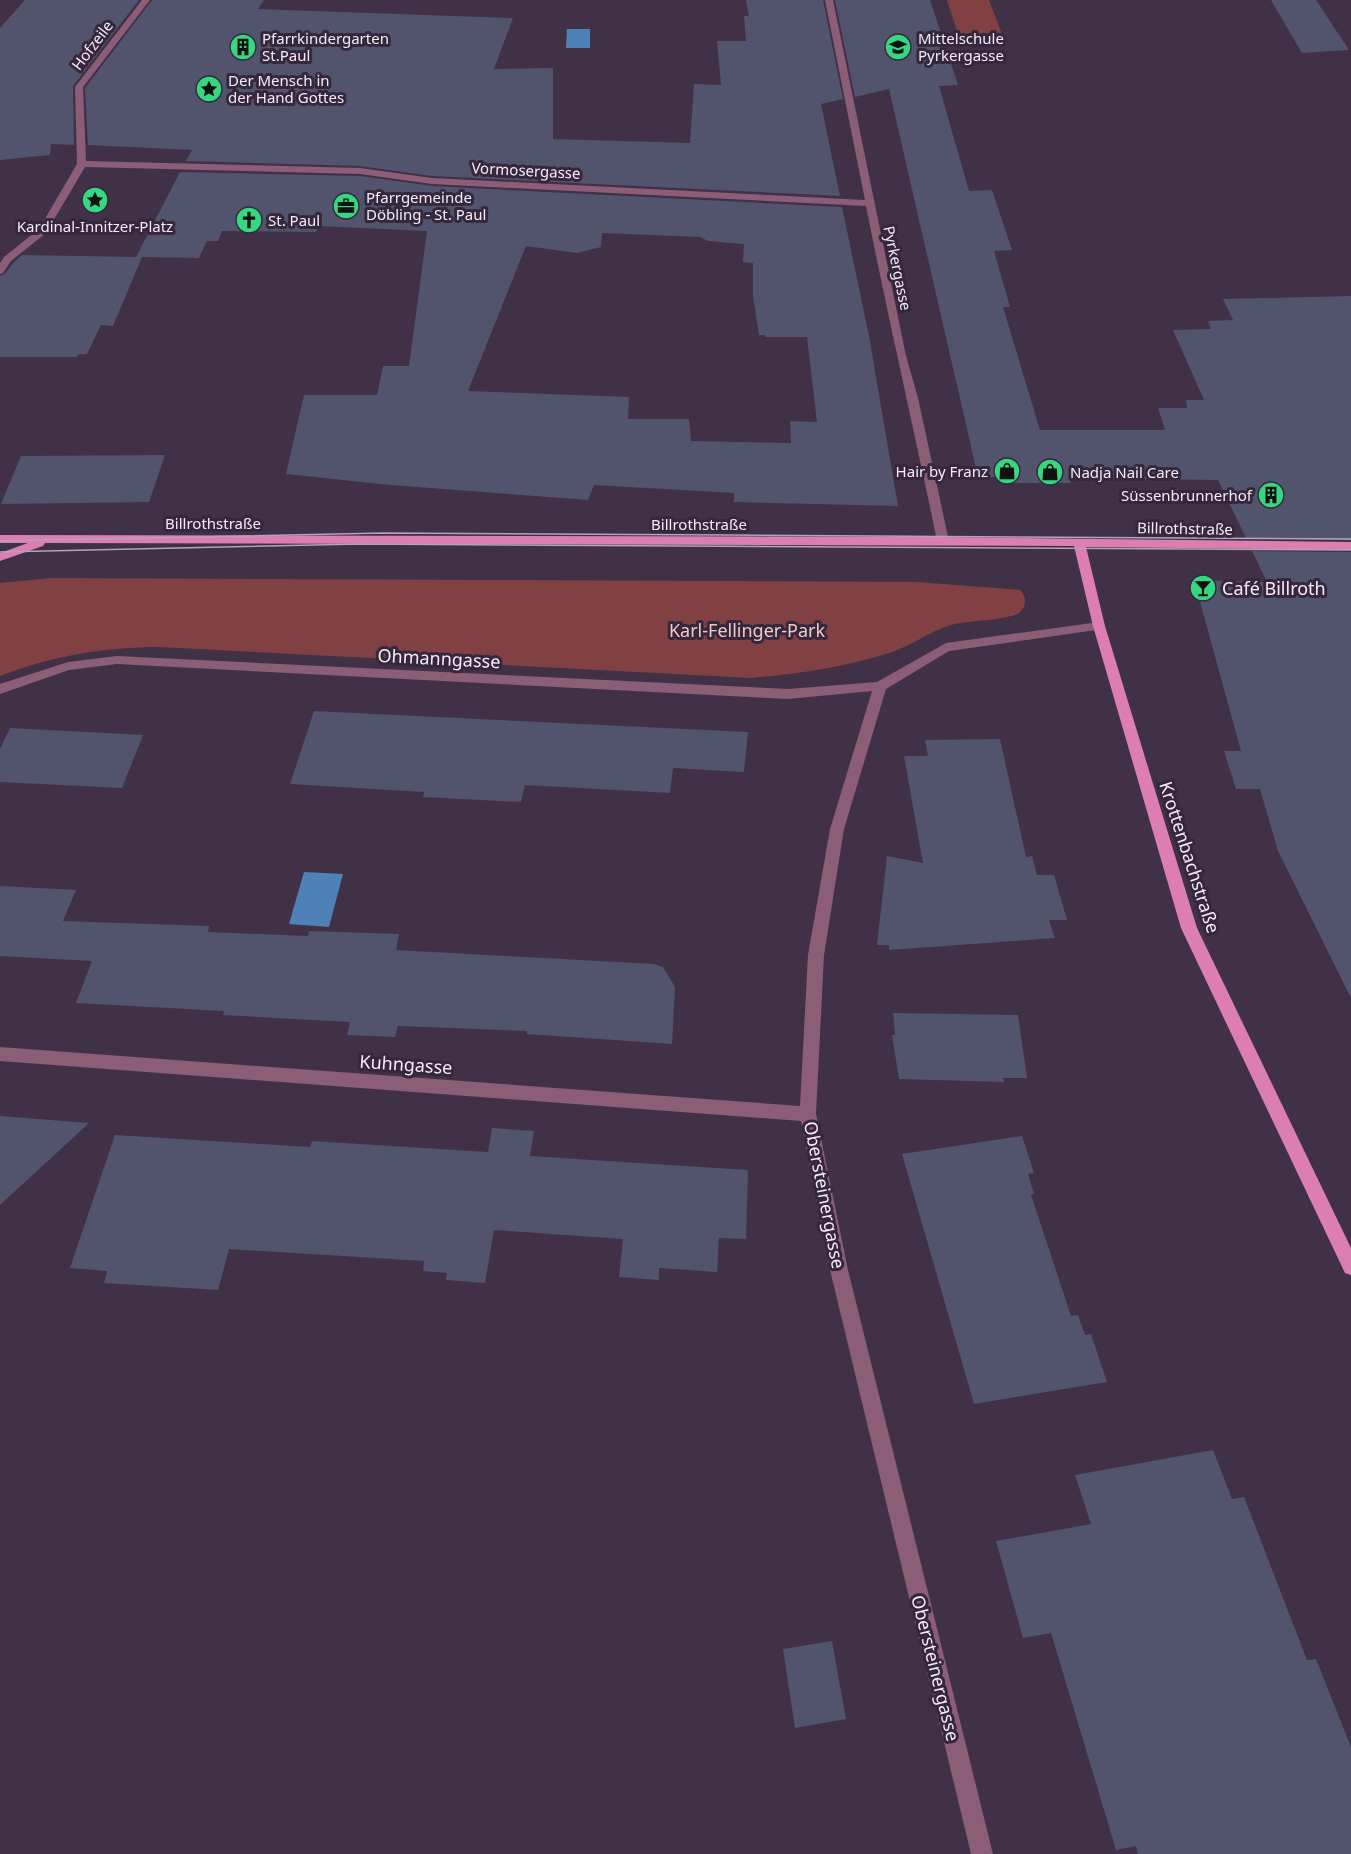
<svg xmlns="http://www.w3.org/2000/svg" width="1351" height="1854" viewBox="0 0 1351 1854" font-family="'Noto Sans',sans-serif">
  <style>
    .green { fill: #814143 }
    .water { fill: #4e81b6 }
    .building { fill: #52536d; fill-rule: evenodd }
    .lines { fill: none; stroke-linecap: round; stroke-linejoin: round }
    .minor { fill: #8c5d76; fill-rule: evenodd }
    .major { fill: #dd7eb3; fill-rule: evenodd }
    .tram { stroke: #b1a5b6; stroke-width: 1.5 }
    .labels { text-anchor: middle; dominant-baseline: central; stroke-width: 6; stroke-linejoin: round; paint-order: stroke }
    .far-poi-label { font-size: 15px; fill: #f4eaf8; stroke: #35273c; text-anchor: start }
    .far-street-label { font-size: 15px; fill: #f4eaf8; stroke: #35273c }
    .poi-label { font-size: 18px; fill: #f4eaf8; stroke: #35273c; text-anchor: start }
    .park-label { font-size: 18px; fill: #f3c7c6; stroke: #35273c }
    .street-label { font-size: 18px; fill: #f4eaf8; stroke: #35273c }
  </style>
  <rect width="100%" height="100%" fill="#403147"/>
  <g class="green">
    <polygon points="947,0 989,0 1003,37 959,37"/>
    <path d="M52,578l865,4 103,8c7,8 7,16 -1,23 -10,7 -53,8 -68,12 -20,6 -39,20 -59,27 -47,15 -93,22 -141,26l-591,-31c-55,0 -109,9 -160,29v-93z"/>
  </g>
  <g class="water">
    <polygon points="567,29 590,29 590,48 566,48"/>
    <polygon points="304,872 343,874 329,927 289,924"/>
  </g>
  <g class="building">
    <polygon points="25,0 139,0 73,86 74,145 51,144 50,155 0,160 0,28"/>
    <polygon points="152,0 264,0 258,9 513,18 494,69 553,68 553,139 690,143 694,84 721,85 717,41 746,41 744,16 749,16 746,0 823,0 843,99 821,104 840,196 432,176 360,166 186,161 192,150 88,145 85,88"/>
    <polygon points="835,0 930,0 958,85 939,86 969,191 992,190 1012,250 994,251 1010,307 1003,307 1040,430 1165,430 1158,408 1187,408 1186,400 1204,400 1173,330 1211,329 1208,321 1233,320 1223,299 1351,296 1351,540 1246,538 1218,480 1070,478 1071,483 1001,483 999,477 978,477 889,89 855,97"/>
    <polygon points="1271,0 1316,0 1349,50 1302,53"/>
    <path d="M180,172l180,4 72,10 410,21 27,129 29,170 -164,-4v-9l-140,-8 -6,15 -198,-15 -104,-11 18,-79h73l6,-29h26l18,-135 -109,-5 -2,6 -94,-1 -4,10h-11l-8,17 -57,-1 -29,69 -12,-1 -14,29h-8l-2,3h-77v-81l5,-2 8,-11 9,-8 114,2zM602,233l98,4 8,4 36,3 -1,18 10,1v33l6,39h6v2h42l10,85 -27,-1 1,22 -100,-2 -2,-22h-61l1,-22 -161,-6 58,-145 51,7 24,-6z"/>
    <polygon points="165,455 149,502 1,504 21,456"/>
    <polygon points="1252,551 1351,552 1351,998 1278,851 1260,789 1236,789 1224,751 1241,751 1194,580 1267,582"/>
    <polygon points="314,711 748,732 744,772 673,768 670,793 525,785 521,802 423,797 424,792 290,784"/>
    <polygon points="10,728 143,735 122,788 0,782 0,749"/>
    <polygon points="1000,739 1026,857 1032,856 1037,875 1054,875 1067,920 1049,920 1055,938 889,950 889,945 877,945 887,856 923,863 904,756 928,756 925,740"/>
    <polygon points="0,886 76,890 63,921 209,926 208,932 308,936 309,931 399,934 396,950 653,964 663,967 675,987 672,1044 527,1034 527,1031 398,1026 395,1037 347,1035 350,1022 223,1015 224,1011 76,1003 92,961 0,956"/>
    <polygon points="893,1013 1018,1015 1027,1078 1003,1078 1004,1082 899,1079 892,1035 895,1035"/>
    <polygon points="0,1116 89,1123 0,1205"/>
    <polygon points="492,1128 534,1131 530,1156 748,1170 746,1239 719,1238 717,1272 659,1268 659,1280 619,1277 623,1239 494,1230 485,1283 446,1280 447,1273 423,1271 424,1261 229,1249 218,1290 104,1283 107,1271 70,1268 115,1135 310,1147 312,1141 488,1152"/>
    <polygon points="1022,1136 1034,1173 1028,1174 1034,1194 1031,1195 1071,1316 1078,1315 1085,1335 1091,1334 1107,1382 974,1404 902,1154"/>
    <polygon points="1213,1450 1232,1499 1244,1497 1307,1660 1316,1659 1351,1747 1351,1854 1138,1854 1136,1846 1116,1850 1051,1633 1023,1638 996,1541 1091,1524 1075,1475"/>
    <polygon points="832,1641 846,1719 795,1728 783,1649"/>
  </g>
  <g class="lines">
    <g class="minor">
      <path d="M142,0h8l-67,87 3,74 274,7 72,10 433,22 -40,-200h8l73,356 12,42 31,143 -2,3 -4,1 -6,-4c-23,-112 -49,-223 -71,-335l-434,-22 -72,-10 -275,-7 -39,66 -35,28 -8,12 -3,1v-11l4,-6 35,-28 38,-65 -2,-77z"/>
      <polygon points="1099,622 1105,626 1103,629 949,651 886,689 844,829 824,955 816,1114 848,1270 993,1854 971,1854 830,1270 801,1121 0,1061 0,1047 800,1106 808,955 830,829 872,691 788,699 117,664 69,670 0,694 0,684 68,662 117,656 788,689 877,682 946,643"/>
    </g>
    <polygon class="major" points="0,535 943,537 1351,542 1351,550 1086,547 1105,626 1197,928 1351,1248 1351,1275 1345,1273 1181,928 1093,626 1074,546 45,543 43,546 0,561 0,553 28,543 0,543"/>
    <g class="tram">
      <polyline points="0,541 383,533 1351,539"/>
      <polyline points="0,552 361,544 1351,550"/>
    </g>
  </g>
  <defs>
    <symbol id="building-disc" viewBox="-11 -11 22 22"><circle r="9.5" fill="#35d881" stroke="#35273c"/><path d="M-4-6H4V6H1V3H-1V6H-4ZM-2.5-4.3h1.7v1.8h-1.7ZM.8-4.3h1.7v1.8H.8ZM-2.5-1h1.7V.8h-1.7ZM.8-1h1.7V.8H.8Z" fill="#111"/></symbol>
    <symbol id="school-disc" viewBox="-11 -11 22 22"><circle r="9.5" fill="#35d881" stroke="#35273c"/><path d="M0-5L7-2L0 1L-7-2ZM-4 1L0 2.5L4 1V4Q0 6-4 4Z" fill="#111"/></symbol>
    <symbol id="sight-disc" viewBox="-11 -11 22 22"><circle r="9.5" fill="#35d881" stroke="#35273c"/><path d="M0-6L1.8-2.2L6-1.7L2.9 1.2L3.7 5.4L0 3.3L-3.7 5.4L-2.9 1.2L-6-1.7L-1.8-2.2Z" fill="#111"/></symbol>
    <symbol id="office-disc" viewBox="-11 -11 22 22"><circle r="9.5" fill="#35d881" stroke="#35273c"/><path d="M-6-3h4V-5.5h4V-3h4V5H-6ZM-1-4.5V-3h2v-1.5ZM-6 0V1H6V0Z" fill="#111"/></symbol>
    <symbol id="church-disc" viewBox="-11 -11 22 22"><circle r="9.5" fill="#35d881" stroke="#35273c"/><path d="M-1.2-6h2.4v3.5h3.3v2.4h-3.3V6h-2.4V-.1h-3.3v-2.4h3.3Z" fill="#111"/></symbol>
    <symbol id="shop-disc" viewBox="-11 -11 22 22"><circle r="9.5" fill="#35d881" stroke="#35273c"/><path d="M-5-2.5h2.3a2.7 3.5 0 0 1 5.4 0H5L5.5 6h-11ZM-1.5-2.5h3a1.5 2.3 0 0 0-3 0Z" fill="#111"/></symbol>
    <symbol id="bar-disc" viewBox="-11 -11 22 22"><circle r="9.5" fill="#35d881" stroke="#35273c"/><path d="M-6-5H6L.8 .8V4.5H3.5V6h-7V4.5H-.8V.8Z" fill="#111"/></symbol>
  </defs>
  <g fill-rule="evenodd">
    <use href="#building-disc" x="228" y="32" width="30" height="30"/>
    <use href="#school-disc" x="883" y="32" width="30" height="30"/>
    <use href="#sight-disc" x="194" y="74" width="30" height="30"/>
    <use href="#sight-disc" x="80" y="185" width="30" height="30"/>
    <use href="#office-disc" x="331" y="191" width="30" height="30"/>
    <use href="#church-disc" x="234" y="205" width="30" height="30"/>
    <use href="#shop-disc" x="992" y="456" width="30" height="30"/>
    <use href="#shop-disc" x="1035" y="457" width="30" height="30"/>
    <use href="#building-disc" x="1256" y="480" width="30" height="30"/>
    <use href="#bar-disc" x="1188" y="573" width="30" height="30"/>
  </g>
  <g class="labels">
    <g class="far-poi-label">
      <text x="262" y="38">Pfarrkindergarten<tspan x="262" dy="17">St.Paul</tspan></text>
      <text x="918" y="38">Mittelschule<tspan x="918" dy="17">Pyrkergasse</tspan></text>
      <text x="228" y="80">Der Mensch in<tspan x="228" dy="17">der Hand Gottes</tspan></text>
      <text x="366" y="197">Pfarrgemeinde<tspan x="366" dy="17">Döbling - St. Paul</tspan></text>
      <text x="268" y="220">St. Paul</text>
      <text x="95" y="226" text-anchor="middle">Kardinal-Innitzer-Platz</text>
      <text x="988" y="471" text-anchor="end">Hair by Franz</text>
      <text x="1070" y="472">Nadja Nail Care</text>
      <text x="1252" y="495" text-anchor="end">Süssenbrunnerhof</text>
    </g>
    <g class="far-street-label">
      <text transform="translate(92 45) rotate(-53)">Hofzeile</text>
      <text transform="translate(526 170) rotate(3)">Vormosergasse</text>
      <text transform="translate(898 268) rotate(78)">Pyrkergasse</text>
      <text x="213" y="523">Billrothstraße</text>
      <text x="699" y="524">Billrothstraße</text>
      <text transform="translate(1185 528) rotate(1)">Billrothstraße</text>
    </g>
    <g class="poi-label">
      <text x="1222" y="588">Café Billroth</text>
    </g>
    <g class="park-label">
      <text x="747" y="630">Karl-Fellinger-Park</text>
    </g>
    <g class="street-label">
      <text transform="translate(439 658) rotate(3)">Ohmanngasse</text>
      <text transform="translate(1190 857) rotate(72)">Krottenbachstraße</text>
      <text transform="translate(406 1064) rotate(4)">Kuhngasse</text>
      <text transform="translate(825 1195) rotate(79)">Obersteinergasse</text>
      <text transform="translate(936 1668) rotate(76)">Obersteinergasse</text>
    </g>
  </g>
</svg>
